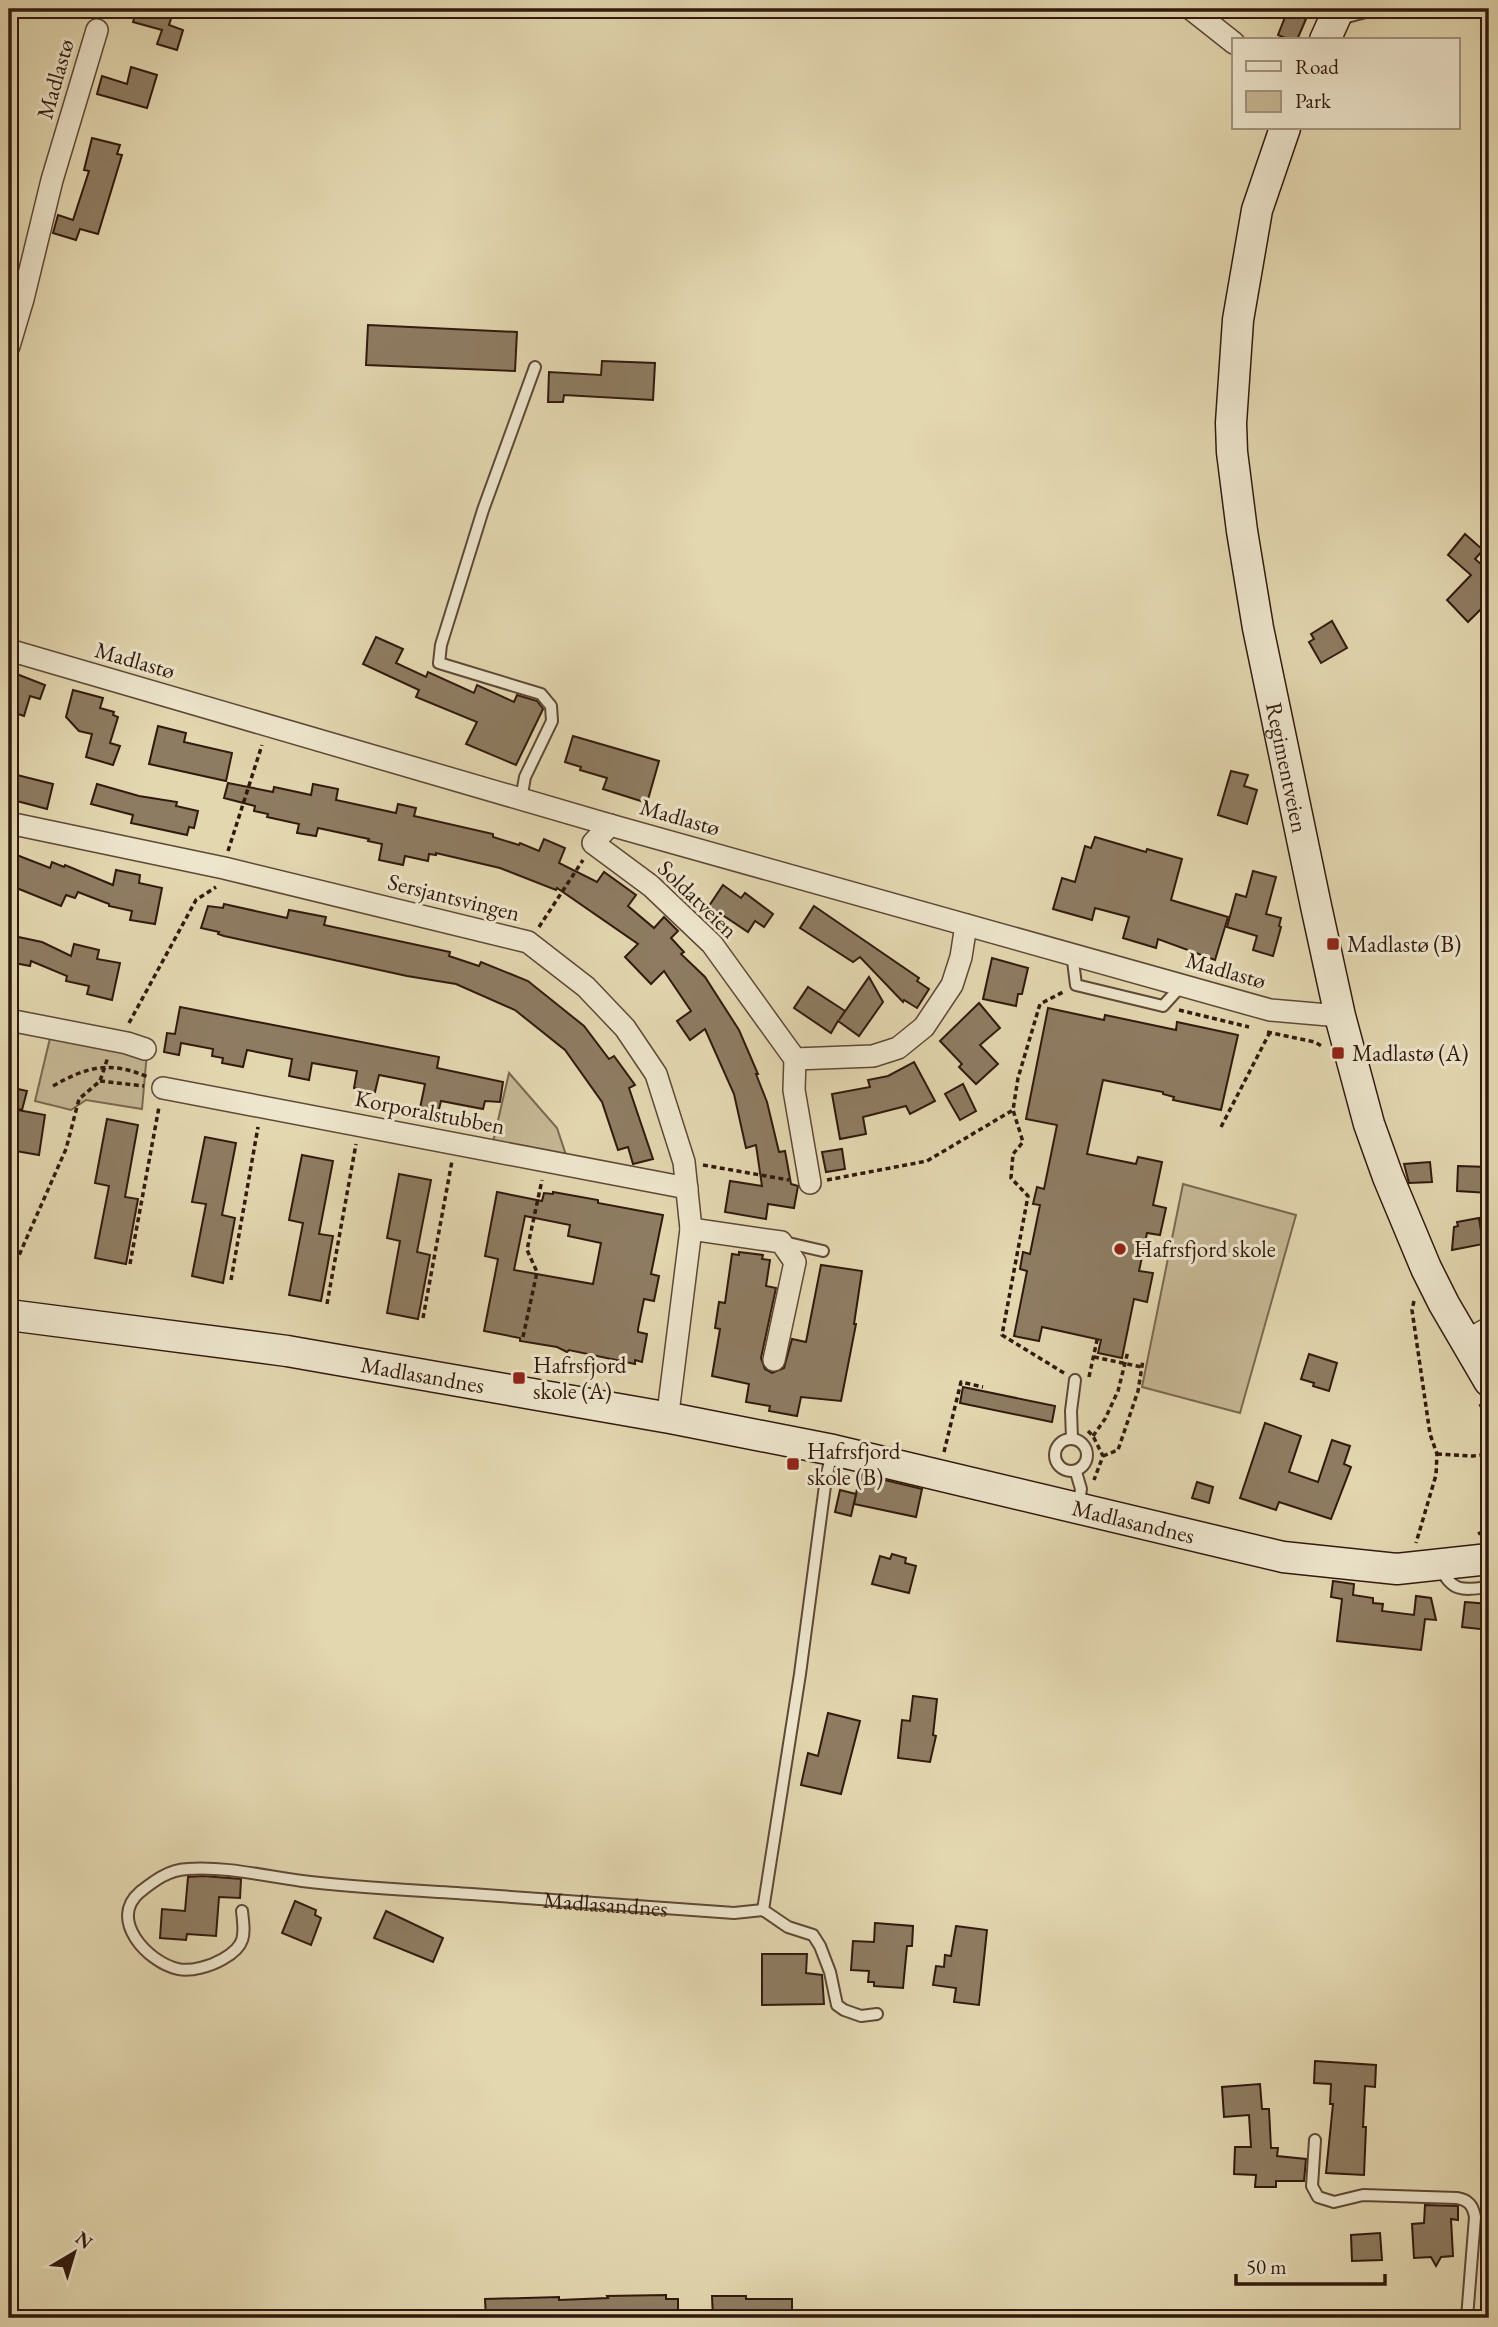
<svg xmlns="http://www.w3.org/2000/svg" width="1498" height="2327" viewBox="0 0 1498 2327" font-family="'EB Garamond',serif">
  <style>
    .green { fill: #c5b794; stroke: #7b6850; stroke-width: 2 }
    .building { fill: #8e7c62; stroke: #31190d; stroke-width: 2; fill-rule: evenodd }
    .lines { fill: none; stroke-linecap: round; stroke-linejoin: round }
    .lane-casing { stroke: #5e4836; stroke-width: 14 }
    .street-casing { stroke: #5e4836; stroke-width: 24 }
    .secondary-casing { stroke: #31190d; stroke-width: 33 }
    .path { stroke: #31190d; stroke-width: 3.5; stroke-dasharray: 5 3.5; stroke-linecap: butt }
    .lane { stroke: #ede5cc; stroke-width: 10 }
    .street { stroke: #ede5cc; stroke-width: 21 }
    .secondary { stroke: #ede5cc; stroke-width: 30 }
    .path-bridge { stroke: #31190d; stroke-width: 3.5; stroke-dasharray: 5 3.5; stroke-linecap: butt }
    .poi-dot { fill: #8f2418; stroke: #ede5cc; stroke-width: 2.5 }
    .labels { text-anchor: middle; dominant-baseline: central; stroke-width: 6; stroke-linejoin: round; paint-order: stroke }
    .street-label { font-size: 23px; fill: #31190d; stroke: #ede5cc }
    .poi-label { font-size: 23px; fill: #31190d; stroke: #ede5cc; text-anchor: start }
  </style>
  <rect width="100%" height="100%" fill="#e3d7b0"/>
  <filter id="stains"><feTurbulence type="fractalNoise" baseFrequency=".00286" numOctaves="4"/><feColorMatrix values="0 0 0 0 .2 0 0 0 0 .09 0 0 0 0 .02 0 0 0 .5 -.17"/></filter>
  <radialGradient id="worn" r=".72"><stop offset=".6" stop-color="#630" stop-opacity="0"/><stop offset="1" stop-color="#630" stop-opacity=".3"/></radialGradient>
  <g class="green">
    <polygon points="51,1034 147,1052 142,1109 86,1100 71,1110 35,1101"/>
    <polygon points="509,1073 557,1128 566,1155 493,1142"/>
    <polygon points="1183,1184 1296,1215 1240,1413 1142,1387"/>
  </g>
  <g class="building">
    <polygon points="137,9 174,9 169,25 183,30 177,50 157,44 162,30 133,22"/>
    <polygon points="1287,12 1306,19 1297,40 1290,40 1278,35"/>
    <polygon points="131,67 157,75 147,108 97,94 102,76 127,84"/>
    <polygon points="92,138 120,145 117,154 122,155 98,234 80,229 76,240 53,233 58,215 73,220 89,171 84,170"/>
    <polygon points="368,325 517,332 515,371 366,365"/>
    <polygon points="602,361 655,363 653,400 564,395 563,402 548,402 549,372 601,375"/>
    <polygon points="1465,534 1483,550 1475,559 1482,565 1489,558 1489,601 1468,622 1447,600 1471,575 1448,555"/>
    <polygon points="1332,621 1347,648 1321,663 1309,642 1314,639 1311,634"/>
    <polygon points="376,637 403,649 396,663 426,677 428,672 474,693 477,685 514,702 517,695 537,701 543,709 516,765 466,744 477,722 416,697 419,690 363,664"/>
    <polygon points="9,671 45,685 40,699 30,696 24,716 9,711"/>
    <polygon points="73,690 103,698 100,708 114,712 113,715 118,717 110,743 120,746 113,765 86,757 92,734 79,731 66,717"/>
    <polygon points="158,726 186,733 184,742 232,753 226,781 149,764"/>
    <polygon points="573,736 659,761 647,803 603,789 607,778 580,770 581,767 565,762"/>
    <polygon points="1231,771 1248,775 1244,786 1257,790 1247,824 1218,815"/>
    <polygon points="9,773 53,784 47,809 9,799"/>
    <polygon points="228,783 273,792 274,787 311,795 313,784 338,789 336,800 396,813 398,804 416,808 414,816 493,834 493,837 519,845 520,843 539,851 544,839 565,848 559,863 597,882 604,872 636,895 628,906 654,928 664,917 678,931 671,938 684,952 681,954 705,977 739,1030 758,1074 756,1074 767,1102 779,1152 785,1151 791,1184 798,1186 794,1208 768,1204 766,1219 725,1212 730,1181 762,1186 756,1145 746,1148 734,1094 705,1029 690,1040 677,1021 691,1011 664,971 651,984 625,957 638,944 557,888 556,890 500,868 436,853 436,855 429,854 428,861 405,856 403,865 379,860 382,844 368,841 369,839 318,828 316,836 297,833 299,824 267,817 268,814 254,811 255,806 224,798"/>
    <polygon points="97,784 139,796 177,802 176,806 198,811 194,828 189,827 187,835 131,823 133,815 91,804"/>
    <polygon points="1095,837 1146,852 1147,849 1182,859 1171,900 1228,917 1215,960 1158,939 1156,948 1123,938 1129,917 1095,908 1092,920 1053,909 1062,878 1075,882 1085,846 1091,848"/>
    <polygon points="9,852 50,868 52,862 64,867 65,865 113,885 116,870 140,875 139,883 162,888 155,924 130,920 132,911 109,906 109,904 78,892 75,898 66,895 61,906 9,885"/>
    <polygon points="1253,871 1276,877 1266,914 1281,918 1279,926 1281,927 1273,956 1253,950 1257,936 1227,927 1236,894 1246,897"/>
    <polygon points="723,885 741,898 745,893 773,914 764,927 755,921 748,932 709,906"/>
    <polygon points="224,904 287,918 289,910 326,917 324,925 450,952 449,956 479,966 481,962 528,981 584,1026 609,1059 614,1056 635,1085 629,1088 653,1159 633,1164 628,1147 618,1150 602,1102 565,1050 515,1010 456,984 407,976 224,936 218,934 219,932 201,928 208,906 223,908"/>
    <polygon points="814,906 919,978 917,981 929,989 917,1008 904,1000 903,1002 860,957 853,962 800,928"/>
    <polygon points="9,935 42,942 71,956 74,944 99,950 97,959 120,963 112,1000 87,994 89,986 66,981 67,976 31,961 30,966 9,962"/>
    <polygon points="992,958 1028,968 1022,994 1018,994 1016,1006 983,999"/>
    <polygon points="869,977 883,1002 859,1036 838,1021 831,1033 794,1008 808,987 845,1011 839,1020"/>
    <polygon points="979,1003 1000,1028 980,1045 998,1064 976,1084 959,1067 962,1064 940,1041"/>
    <polygon points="180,1007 439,1057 437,1068 503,1082 500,1102 485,1101 483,1109 441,1101 437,1117 419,1113 425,1084 379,1075 375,1092 354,1088 357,1071 312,1063 309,1080 289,1076 292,1059 247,1050 243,1067 222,1063 223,1058 212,1056 213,1049 181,1043 179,1055 164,1052 167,1033 175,1034"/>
    <polygon points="1048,1008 1104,1020 1105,1015 1176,1030 1177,1022 1238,1035 1221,1110 1173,1100 1174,1097 1163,1094 1163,1092 1103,1080 1087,1154 1136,1164 1138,1157 1162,1162 1153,1205 1166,1208 1160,1235 1147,1233 1139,1271 1153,1273 1147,1302 1134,1299 1122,1358 1098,1353 1101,1340 1042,1327 1039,1341 1014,1336 1027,1271 1020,1269 1023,1252 1030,1254 1040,1205 1033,1204 1037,1187 1044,1189 1057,1125 1026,1119"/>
    <polygon points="914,1062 935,1101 910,1114 906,1106 863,1117 866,1134 840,1139 832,1094 870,1087 868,1080 888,1076"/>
    <polygon points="963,1084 976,1111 960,1120 945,1094"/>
    <polygon points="9,1087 27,1091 22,1110 9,1107"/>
    <polygon points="18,1110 45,1115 39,1155 10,1150"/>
    <polygon points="107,1119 138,1125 125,1197 138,1199 126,1264 95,1258 109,1186 95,1183"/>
    <polygon points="205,1137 236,1143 222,1215 235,1218 223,1283 192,1276 206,1204 192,1202"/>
    <polygon points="842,1149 845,1169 826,1172 822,1152"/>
    <polygon points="302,1155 333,1161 319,1234 333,1236 321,1301 289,1295 303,1223 289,1220"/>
    <polygon points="1430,1162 1432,1182 1409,1183 1404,1164"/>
    <polygon points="1458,1166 1489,1167 1489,1193 1457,1191"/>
    <polygon points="399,1174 431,1180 417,1252 430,1255 418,1319 387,1313 400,1241 387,1238"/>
    <path d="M497,1192l45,9 2,-8 9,1v-2l45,8v3l65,12 -12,59 8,2 -5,25 -10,-2 -6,30v3l9,2 -5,28 -7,-2v4l-66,-14 -2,2 -10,-5 -37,-6v-3l-36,-7 14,-72 -13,-3zM525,1216l45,9 -2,11 33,7 -8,41 -79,-14z"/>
    <polygon points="1479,1218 1483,1244 1452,1250 1454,1227 1458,1226 1457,1222"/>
    <polygon points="739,1252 763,1255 762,1259 770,1260 766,1286 776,1288 761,1358 765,1369 772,1373 784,1368 792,1339 806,1342 821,1265 862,1271 854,1324 856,1324 841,1401 801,1397 797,1416 769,1411 770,1406 746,1402 749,1384 712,1376 720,1329 715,1328 719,1302 725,1303 732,1254 739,1255"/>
    <polygon points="1309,1354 1337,1363 1329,1391 1313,1386 1314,1383 1301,1379"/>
    <polygon points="963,1387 1055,1406 1052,1422 960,1403"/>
    <polygon points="1265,1423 1301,1436 1289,1472 1318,1482 1332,1440 1350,1446 1344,1464 1351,1467 1331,1519 1279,1502 1276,1510 1240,1498"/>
    <polygon points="860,1474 922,1489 916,1517 854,1504"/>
    <polygon points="1197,1482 1213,1487 1209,1503 1192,1498"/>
    <polygon points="840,1490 856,1494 851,1516 835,1512"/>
    <polygon points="892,1554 906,1558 905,1563 916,1566 909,1593 872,1584 880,1556 890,1559"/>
    <polygon points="1333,1581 1354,1584 1353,1595 1373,1598 1373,1603 1383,1604 1382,1611 1414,1615 1416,1596 1431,1598 1436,1620 1425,1619 1421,1650 1337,1641 1342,1599 1331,1597"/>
    <polygon points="1465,1602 1489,1604 1489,1630 1462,1627"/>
    <polygon points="913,1696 937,1699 933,1735 936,1736 930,1762 898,1758 902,1720 910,1721"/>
    <polygon points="828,1713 860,1721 841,1794 801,1785 808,1753 818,1756"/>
    <polygon points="203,1876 241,1879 240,1898 219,1897 216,1936 187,1934 186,1940 160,1938 162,1909 185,1911 188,1877"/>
    <polygon points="295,1901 316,1910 315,1915 321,1918 311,1945 282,1933"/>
    <polygon points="386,1911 443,1938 433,1962 374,1938"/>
    <polygon points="875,1923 913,1926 912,1946 907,1946 903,1988 874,1986 874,1982 868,1982 869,1971 851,1970 853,1941 874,1942"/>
    <polygon points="956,1926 987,1930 979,2005 954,2002 956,1988 933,1985 936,1966 944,1967 945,1955 951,1956"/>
    <polygon points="762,1954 807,1954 806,1973 822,1975 824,2004 762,2005"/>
    <polygon points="1315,2061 1376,2065 1375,2087 1365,2086 1363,2127 1366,2127 1364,2175 1326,2173 1333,2104 1330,2104 1331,2084 1314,2083"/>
    <polygon points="1260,2084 1262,2109 1269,2109 1271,2148 1278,2148 1277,2156 1306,2159 1304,2181 1276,2181 1276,2187 1255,2187 1256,2175 1234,2174 1235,2147 1251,2147 1249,2115 1224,2117 1222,2087"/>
    <polygon points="1425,2205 1458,2206 1458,2220 1451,2219 1453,2256 1441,2257 1436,2266 1431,2257 1414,2258 1412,2224 1424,2223"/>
    <polygon points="1380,2233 1382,2260 1352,2261 1351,2235"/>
    <polygon points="666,2295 666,2299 678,2299 678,2318 486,2318 485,2299 559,2297 559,2300 608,2298 607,2296"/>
    <polygon points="712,2296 746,2296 746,2299 792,2299 792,2315 773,2315 773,2318 713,2318"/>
  </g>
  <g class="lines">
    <defs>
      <g id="lane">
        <polyline points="1340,13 1347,17 1377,9"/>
        <polyline points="521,799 525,777 552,721 551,706 541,694 439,663 441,645 483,510 535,367"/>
        <polyline points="1072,953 1076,985 1163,1006 1183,984"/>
        <polyline points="784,1242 823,1251"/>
        <circle cx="1071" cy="1455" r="16"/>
        <polyline points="1072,1439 1071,1411 1075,1380"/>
        <polyline points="832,1453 826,1478 800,1674 763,1910 788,1927 813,1935 820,1946 830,1972 837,2005 844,2010 861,2016 877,2014"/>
        <polyline points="1076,1472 1081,1489 1078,1507"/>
        <path d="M1440,1566c11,27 24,24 49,21"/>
        <path id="s1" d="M242,1911c3,25 4,35 -19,48 -12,7 -32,13 -45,10 -31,-7 -70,-50 -38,-77 14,-11 28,-22 47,-23 37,-3 78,7 115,12 56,7 112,9 169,13 88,7 176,13 263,19l29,-3"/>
        <path d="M1315,2140l-3,46 6,11 16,5 29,-7 94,3c12,2 16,8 18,19l-8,101"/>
      </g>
      <g id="street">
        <polyline points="1191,9 1234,43"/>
        <polyline points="9,346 23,299 52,180 97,30"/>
        <polyline points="9,650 610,825 1270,1010 1340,1016"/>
        <polyline points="9,823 224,868 528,942 586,987 625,1028 656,1074 684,1162 691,1229 669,1405 670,1418"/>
        <polyline points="610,825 593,843 651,886 712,944 795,1059 873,1056 898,1048 924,1027 952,985 961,957 966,925"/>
        <polyline points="9,1020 127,1043 145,1049"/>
        <polyline points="795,1059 794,1090 810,1183"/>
        <polyline points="163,1088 687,1188"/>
        <polyline points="691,1229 781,1242 795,1262 774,1360"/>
        <polyline points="1465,1341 1489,1328"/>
      </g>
      <g id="secondary">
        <polyline points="1325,40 1339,9"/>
        <path id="s2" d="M1285,128l-28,82 -19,110 -7,103 1,29 10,79 16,97 58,278 24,110 29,108 19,53 38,91 18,36 45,77"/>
        <path id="s3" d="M9,1315l278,36 383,67 163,32 450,107 114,12 92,-10"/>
      </g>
    </defs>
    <use href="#lane" class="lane-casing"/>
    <use href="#street" class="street-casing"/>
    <use href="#secondary" class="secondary-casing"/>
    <g class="path">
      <polyline points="228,851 262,745"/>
      <polyline points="539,927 583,860"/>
      <polyline points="1179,1010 1249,1027"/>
      <polyline points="129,1023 196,900 216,887"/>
      <polyline points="1267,1032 1315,1042 1323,1047"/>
      <polyline points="100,1081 144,1086"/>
      <polyline points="1221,1127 1270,1032"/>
      <polyline points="703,1165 789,1180"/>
      <polyline points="827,1180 927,1161 1013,1110"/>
      <polyline points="130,1264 159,1107"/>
      <polyline points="9,1278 66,1149 79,1099 100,1081 108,1057"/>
      <polyline points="231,1280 258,1127"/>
      <polyline points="1414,1301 1412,1310 1430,1434 1437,1454 1436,1475 1416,1543"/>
      <polyline points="327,1304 356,1144"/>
      <polyline points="423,1318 452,1161"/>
      <polyline points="523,1337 537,1272 527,1250 542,1180"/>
      <polyline points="1094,1357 1142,1367"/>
      <polyline points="1064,1373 1002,1335 1028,1196 1011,1178 1013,1154 1023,1142 1013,1110 1018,1078 1040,1004 1065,991"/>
      <polyline points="1089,1377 1097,1340"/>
      <polyline points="1480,1404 1489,1420"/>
      <polyline points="1088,1431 1093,1436 1103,1456 1094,1480"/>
      <polyline points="1093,1436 1105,1419 1118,1391 1128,1351"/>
      <polyline points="944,1452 961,1382 983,1387"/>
      <polyline points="1437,1454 1473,1456 1489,1454"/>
      <polyline points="1103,1456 1118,1450 1138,1391 1143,1360"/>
      <polyline points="1478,1534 1489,1529"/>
    </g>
    <use href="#lane" class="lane"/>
    <use href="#street" class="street"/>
    <use href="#secondary" class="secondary"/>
    <path class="path-bridge" d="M53,1086c35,-20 57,-25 95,-9"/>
  </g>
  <g class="poi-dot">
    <rect x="1326" y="937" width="14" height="14" rx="3.5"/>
    <rect x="1331" y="1046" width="14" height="14" rx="3.5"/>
    <circle cx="1120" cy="1249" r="7"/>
    <rect x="512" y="1371" width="14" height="14" rx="3.5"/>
    <rect x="786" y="1457" width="14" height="14" rx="3.5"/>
  </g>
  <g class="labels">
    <g class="street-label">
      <text transform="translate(55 79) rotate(-74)">Madlastø</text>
      <text transform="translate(135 660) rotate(16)">Madlastø</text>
      <text stroke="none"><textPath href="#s2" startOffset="651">Regimentveien</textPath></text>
      <text transform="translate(680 817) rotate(16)">Madlastø</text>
      <text transform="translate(454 897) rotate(14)">Sersjantsvingen</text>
      <text transform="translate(698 899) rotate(44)">Soldatveien</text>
      <text transform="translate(1226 970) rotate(16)">Madlastø</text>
      <text transform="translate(430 1112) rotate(11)">Korporalstubben</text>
      <text stroke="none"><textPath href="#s3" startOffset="418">Madlasandnes</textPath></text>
      <text stroke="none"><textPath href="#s3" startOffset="1144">Madlasandnes</textPath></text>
      <text stroke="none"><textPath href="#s1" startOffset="682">Madlasandnes</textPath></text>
    </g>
    <g class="poi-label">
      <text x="1347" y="944">Madlastø (B)</text>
      <text x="1352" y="1053">Madlastø (A)</text>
      <text x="1134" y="1249">Hafrsfjord skole</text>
      <text x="533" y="1365">Hafrsfjord<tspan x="533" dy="26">skole (A)</tspan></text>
      <text x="807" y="1451">Hafrsfjord<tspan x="807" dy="26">skole (B)</tspan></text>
    </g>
  </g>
  <rect width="1498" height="2327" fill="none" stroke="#e3d7b0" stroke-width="35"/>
  <rect x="10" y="10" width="1477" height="2306" fill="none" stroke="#31190d" stroke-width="3.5"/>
  <rect x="18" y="18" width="1463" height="2292" fill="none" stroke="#31190d" stroke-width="2"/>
  <rect x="1232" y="38" width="228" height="91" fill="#ede5cc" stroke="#a29380" stroke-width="2"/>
  <rect x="1246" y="61" width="35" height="10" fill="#ede5cc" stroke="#a29380" stroke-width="2"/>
  <text x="1295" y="74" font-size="21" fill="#31190d">Road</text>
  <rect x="1246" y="91" width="35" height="21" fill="#c5b794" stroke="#a29380" stroke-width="2"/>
  <text x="1295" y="108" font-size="21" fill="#31190d">Park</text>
  <g transform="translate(74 2253) rotate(38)" stroke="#ede5cc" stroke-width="5" paint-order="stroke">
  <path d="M0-5L12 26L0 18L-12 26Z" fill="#31190d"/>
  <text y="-10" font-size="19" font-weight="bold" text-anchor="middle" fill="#31190d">N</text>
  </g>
  <path d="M1236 2274v10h149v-10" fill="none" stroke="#31190d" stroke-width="3.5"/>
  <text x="1246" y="2274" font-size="21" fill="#31190d" stroke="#ede5cc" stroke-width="5" paint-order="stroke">50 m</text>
  <rect width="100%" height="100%" filter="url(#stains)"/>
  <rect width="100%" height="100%" fill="url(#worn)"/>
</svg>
